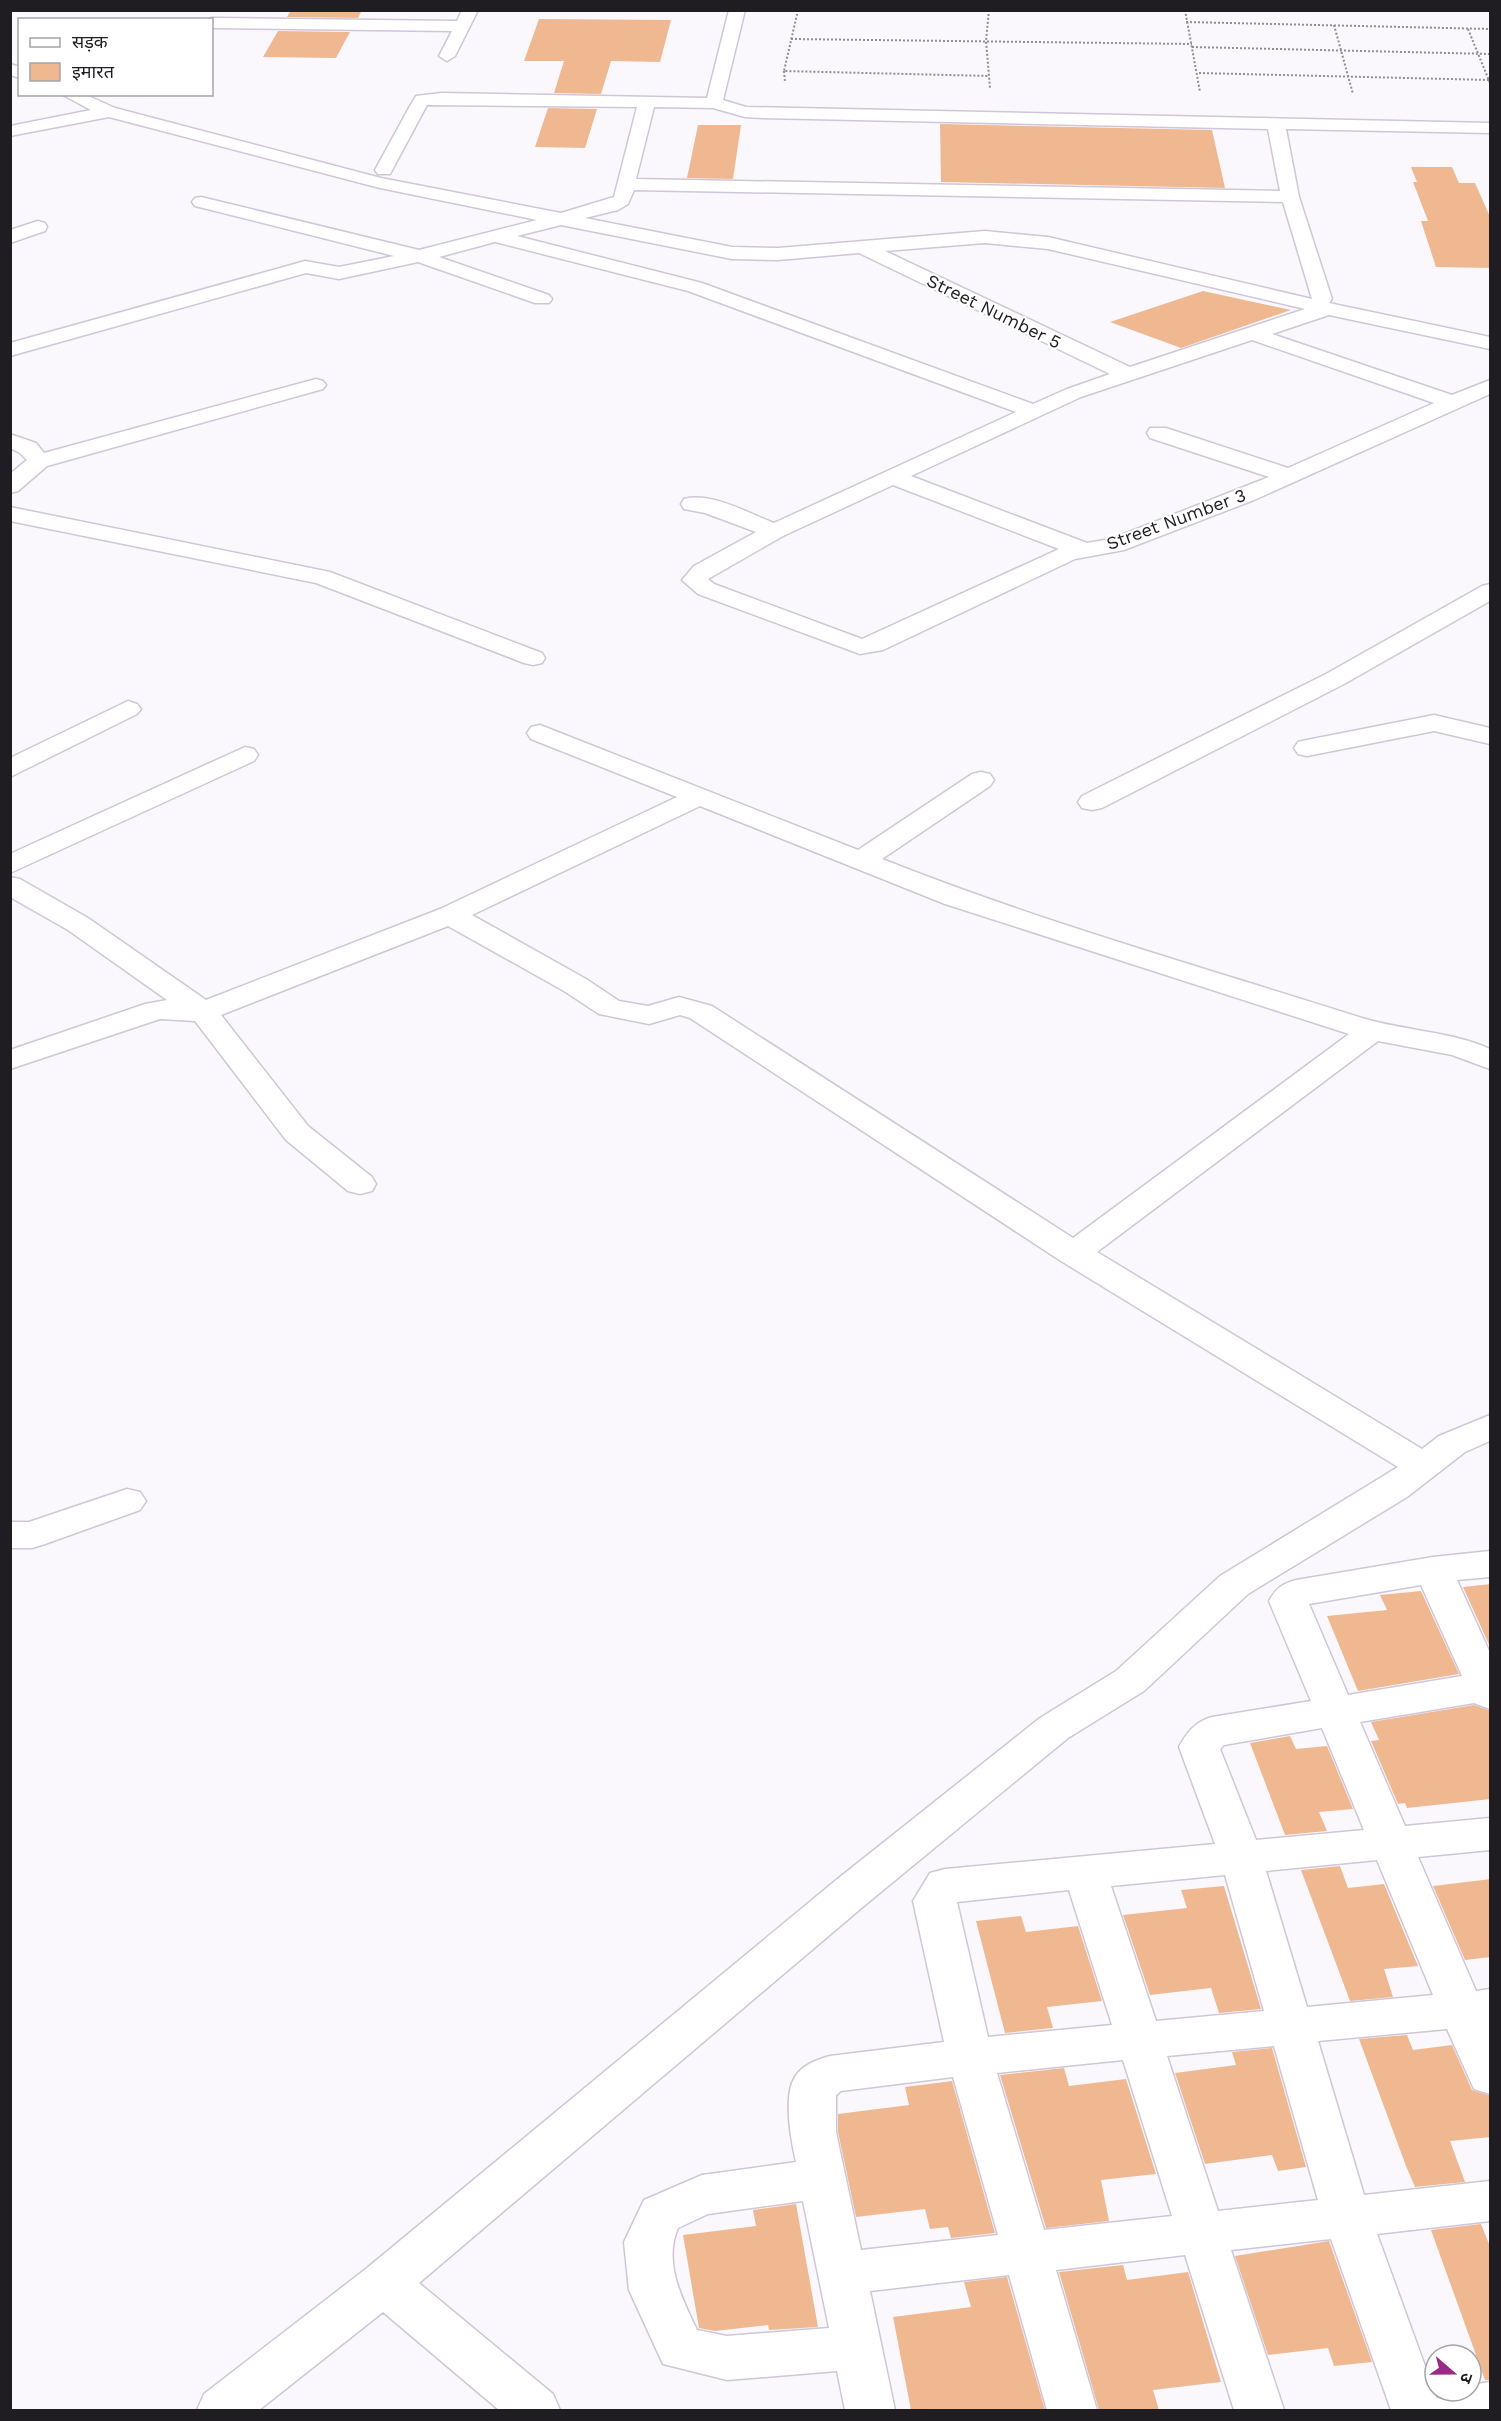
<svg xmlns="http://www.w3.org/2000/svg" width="1501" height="2421" viewBox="0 0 1501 2421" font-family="'Work Sans','Noto Sans Devanagari',sans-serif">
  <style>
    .building { fill: #efb891 }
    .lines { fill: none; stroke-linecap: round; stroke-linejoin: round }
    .minor-casing { stroke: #cfc6d8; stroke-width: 3 }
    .path { stroke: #918e93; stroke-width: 2; stroke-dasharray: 2 2; stroke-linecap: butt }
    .minor { fill: #fff; fill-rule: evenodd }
    .labels { text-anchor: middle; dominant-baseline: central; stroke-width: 4.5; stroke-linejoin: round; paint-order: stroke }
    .far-street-label { font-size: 18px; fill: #1f1c22; stroke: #fff }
  </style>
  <rect width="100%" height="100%" fill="#faf8fc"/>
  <g class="building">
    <polygon points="291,10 362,10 358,18 287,17"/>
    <polygon points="539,19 671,20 660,62 611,61 601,94 554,93 564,61 524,61"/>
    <polygon points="278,31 350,32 336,58 263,57"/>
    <polygon points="548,108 597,109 585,148 535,147"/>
    <polygon points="940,124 1212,130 1225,188 941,182"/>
    <polygon points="698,125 741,125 733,179 687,178"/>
    <polygon points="1411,167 1452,167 1459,183 1475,183 1491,219 1491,268 1436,267 1421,221 1428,221 1413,182 1417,182"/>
    <polygon points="1203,291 1291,310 1181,348 1110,322"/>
    <polygon points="1491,1584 1491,1649 1463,1587"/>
    <polygon points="1421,1591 1459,1674 1358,1691 1327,1616 1387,1610 1380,1595"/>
    <polygon points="1474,1705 1491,1711 1491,1799 1407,1808 1405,1803 1398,1804 1371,1741 1379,1740 1371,1722"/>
    <polygon points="1290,1736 1296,1749 1327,1746 1353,1809 1319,1812 1327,1831 1285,1835 1250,1743"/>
    <polygon points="1340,1866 1348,1888 1384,1884 1418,1966 1384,1969 1393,1997 1350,2001 1301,1870"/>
    <polygon points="1491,1879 1491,1957 1465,1960 1433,1886"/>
    <polygon points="1224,1886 1261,2009 1219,2013 1211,1988 1150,1995 1123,1915 1187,1908 1181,1890"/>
    <polygon points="1021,1916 1026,1932 1078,1926 1102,2001 1047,2007 1053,2028 1005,2033 976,1921"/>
    <polygon points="1407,2035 1413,2050 1452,2045 1472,2090 1491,2096 1491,2137 1450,2141 1465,2182 1415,2187 1406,2166 1359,2039"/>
    <polygon points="1272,2048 1306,2167 1278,2171 1272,2155 1205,2164 1175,2073 1236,2065 1232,2052"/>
    <polygon points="1064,2068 1069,2086 1126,2079 1156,2174 1101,2180 1109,2221 1046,2228 1000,2075"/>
    <polygon points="952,2081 995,2233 951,2238 948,2227 930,2229 925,2209 856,2217 838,2132 838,2114 909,2105 905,2087"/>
    <polygon points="796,2204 818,2327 769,2330 768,2325 715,2331 699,2328 683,2235 756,2226 753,2210"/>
    <polygon points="1481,2224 1491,2249 1491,2380 1485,2380 1431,2230"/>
    <polygon points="1329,2241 1372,2362 1334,2366 1328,2348 1268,2355 1235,2256"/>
    <polygon points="1123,2265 1127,2280 1188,2272 1221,2382 1153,2390 1159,2410 1099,2410 1059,2272"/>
    <polygon points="1007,2277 1045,2410 911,2410 893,2317 971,2307 964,2282"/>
  </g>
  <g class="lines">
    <defs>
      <g id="minor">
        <polygon points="462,10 478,10 455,56 447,61 439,56 452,31 212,28 212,20 207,20 212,18 457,21"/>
        <path d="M729,10h16l-22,90 23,7 744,16v10l-204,-4 13,68 33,102 -3,4 161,34v12l-161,-34 -57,19 180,61 38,-15v14l-236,106 -130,50 -49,9 -192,91 -23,4 -162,-60 -16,-14 12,-14 62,-34 -51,-19 -21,-4 -3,-5 3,-5c28,-7 64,14 90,24l242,-111 -328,-121 -193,-49 -56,15 110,38 3,4 -3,4h-14l-117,-41 -79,17 -33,-6 -296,83v-13l288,-80 7,-2 34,6 55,-11 -199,-50 -3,-4 3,-4 6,-1 218,53 118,-30 -157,-32 -271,-71 -99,19v-10l81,-16 -30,-16h23l31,14 266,70 180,35 53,-16 23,-90 -210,-2 -37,69h-12l-3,-4 35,-64 6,-10 26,-3 265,5zM654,107l59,1 32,9 17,1 506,11 12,62 -644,-12zM634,190l649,12 29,97 -264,-62 -63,-6 -207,17 -46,-1 -147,-29 33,-8 10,-6zM561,225l171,34 46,1 81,-7 251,121 -43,15 -34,15 -331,-121 -185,-47zM985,243l63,6 257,60 -175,58 -245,-116zM1252,340l182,63 -146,65 -122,-40h-16l-3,5 3,5 119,39 -158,62 -24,4 -176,-67 170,-79zM893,485l166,64 -197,90 -148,-55 -6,-5 75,-43z"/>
        <polygon points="10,64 20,67 20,78 10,75"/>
        <polygon points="38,221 45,223 47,227 45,231 10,243 10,230"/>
        <polygon points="316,379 323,381 326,385 323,389 47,466 18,491 10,493 10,474 27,460 20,453 10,448 10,434 36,443 44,453"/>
        <polygon points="10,507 330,572 542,653 545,658 542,663 533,665 524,663 316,583 10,521"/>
        <polygon points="1490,584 1490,601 1344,684 1102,808 1092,810 1082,808 1078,802 1082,796 1326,674 1482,586"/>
        <polygon points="128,701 137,704 141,709 137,714 10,777 10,758"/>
        <polygon points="1434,715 1490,728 1490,744 1434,731 1307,756 1298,754 1294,748 1298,742 1307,740"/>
        <path d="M540,725l318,125 114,-76 9,-2 9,2 4,6 -4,6 -108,73c156,62 320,108 480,159 43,13 88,13 128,31v20l-38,-14 -74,-14 -281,211 325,197 17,-13 51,-21v26l-25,11 -58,45 -159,97 -104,97 -76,47 -203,167 -446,378 134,111 7,16h-61l-116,-98 -124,98h-62l7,-16 163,-126 468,-387 205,-163 76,-47 104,-95 178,-109 -337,-206 -371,-243 -10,-3 -31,9 -50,-10 -35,-23 -116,-65 -227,89 87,111 64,51 4,7 -4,7 -12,3 -12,-3 -62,-51 -91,-119 -35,-2 -150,50v-19l135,-46 22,-4 -99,-70 -58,-33v-20l10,2 68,39 118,82 234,-91 237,-112 -146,-58 -4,-6 4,-6zM700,806l245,98 404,130 -276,204 -361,-232 -33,-9 -31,9 -29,-5 -33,-22 -114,-64z"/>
        <polygon points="245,747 254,749 258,755 254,761 10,873 10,854"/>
        <polygon points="127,1489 140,1492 146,1501 140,1510 45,1544 32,1548 10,1548 10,1522 29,1522"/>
        <path d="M1490,1551v26l-33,3 33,73v56l-16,-6 -114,19 45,104 85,-8v32l-72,7 58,134 14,-2v105l-16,-5 -27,-60 -129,12 46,154 126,-14v40l-113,13 60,165 2,-5 8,-3h24v-6l19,-3v28h-99l-60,-171 -100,11 53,160h-50l-49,-155 -129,15 41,140h-50l-38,-135 -139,16 25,119h-50l-8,-39 -110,9 -64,-16 -34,-74 -5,-48 20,-42 58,-25 94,-13c-5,-22 -14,-70 1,-88 8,-10 21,-15 33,-18l114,-14 -31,-141 17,-28 15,-4 270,-25 -36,-97c8,-15 16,-25 33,-30l99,-16 -42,-100c7,-13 13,-17 27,-21l137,-23zM1421,1585l41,91 -114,19 -39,-91zM1322,1728l42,102 -108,10 -36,-91 4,-4zM1377,1860l56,135 -126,12 -41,-136zM1225,1875l39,136 -108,10 -45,-135zM1069,1890l43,135 -124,12 -31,-135zM1274,2046l44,154 -100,11 -51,-155zM1123,2060l49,156 -128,14 -47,-157zM953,2077l45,158 -137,15 -25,-118v-37l5,-4zM803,2201l26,127 -102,8 -30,-6c-15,-31 -34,-68 -19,-102l30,-14z"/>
      </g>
    </defs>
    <use href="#minor" class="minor-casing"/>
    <g class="path">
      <polyline points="798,10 784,71 989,76"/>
      <polyline points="989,10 986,41 990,88"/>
      <polyline points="1019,10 1185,11"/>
      <polyline points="1185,10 1200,92"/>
      <polyline points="1186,22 1490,29"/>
      <polyline points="1334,25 1353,94"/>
      <polyline points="1468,29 1490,83"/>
      <polyline points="791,39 1192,44"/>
      <polyline points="1192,47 1490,54"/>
      <polyline points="784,71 785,82"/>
      <polyline points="1199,73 1490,80"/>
    </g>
    <use href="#minor" class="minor"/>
  </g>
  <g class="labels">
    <g class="far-street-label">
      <text transform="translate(994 311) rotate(26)">Street Number 5</text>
      <text transform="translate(1176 519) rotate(-20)">Street Number 3</text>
    </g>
  </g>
  <rect width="1501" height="2421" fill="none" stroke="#1f1c22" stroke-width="24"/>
  <rect x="18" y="18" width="195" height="78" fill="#ffffff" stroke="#a5a4a7" stroke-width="1.5"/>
  <rect x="30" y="38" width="30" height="9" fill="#ffffff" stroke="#a5a4a7" stroke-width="1.5"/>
  <text x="72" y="48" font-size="18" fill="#1f1c22">सड़क</text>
  <rect x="30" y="63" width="30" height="18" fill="#efb891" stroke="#a5a4a7" stroke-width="1.5"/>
  <text x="72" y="78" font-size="18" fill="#1f1c22">इमारत</text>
  <g transform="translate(1453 2373) rotate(110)"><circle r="28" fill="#ffffff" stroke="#a5a4a7" stroke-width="1.5"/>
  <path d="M0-4.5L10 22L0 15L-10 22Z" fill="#9b2986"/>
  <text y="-9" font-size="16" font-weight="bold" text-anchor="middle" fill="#1f1c22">उ</text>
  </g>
</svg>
